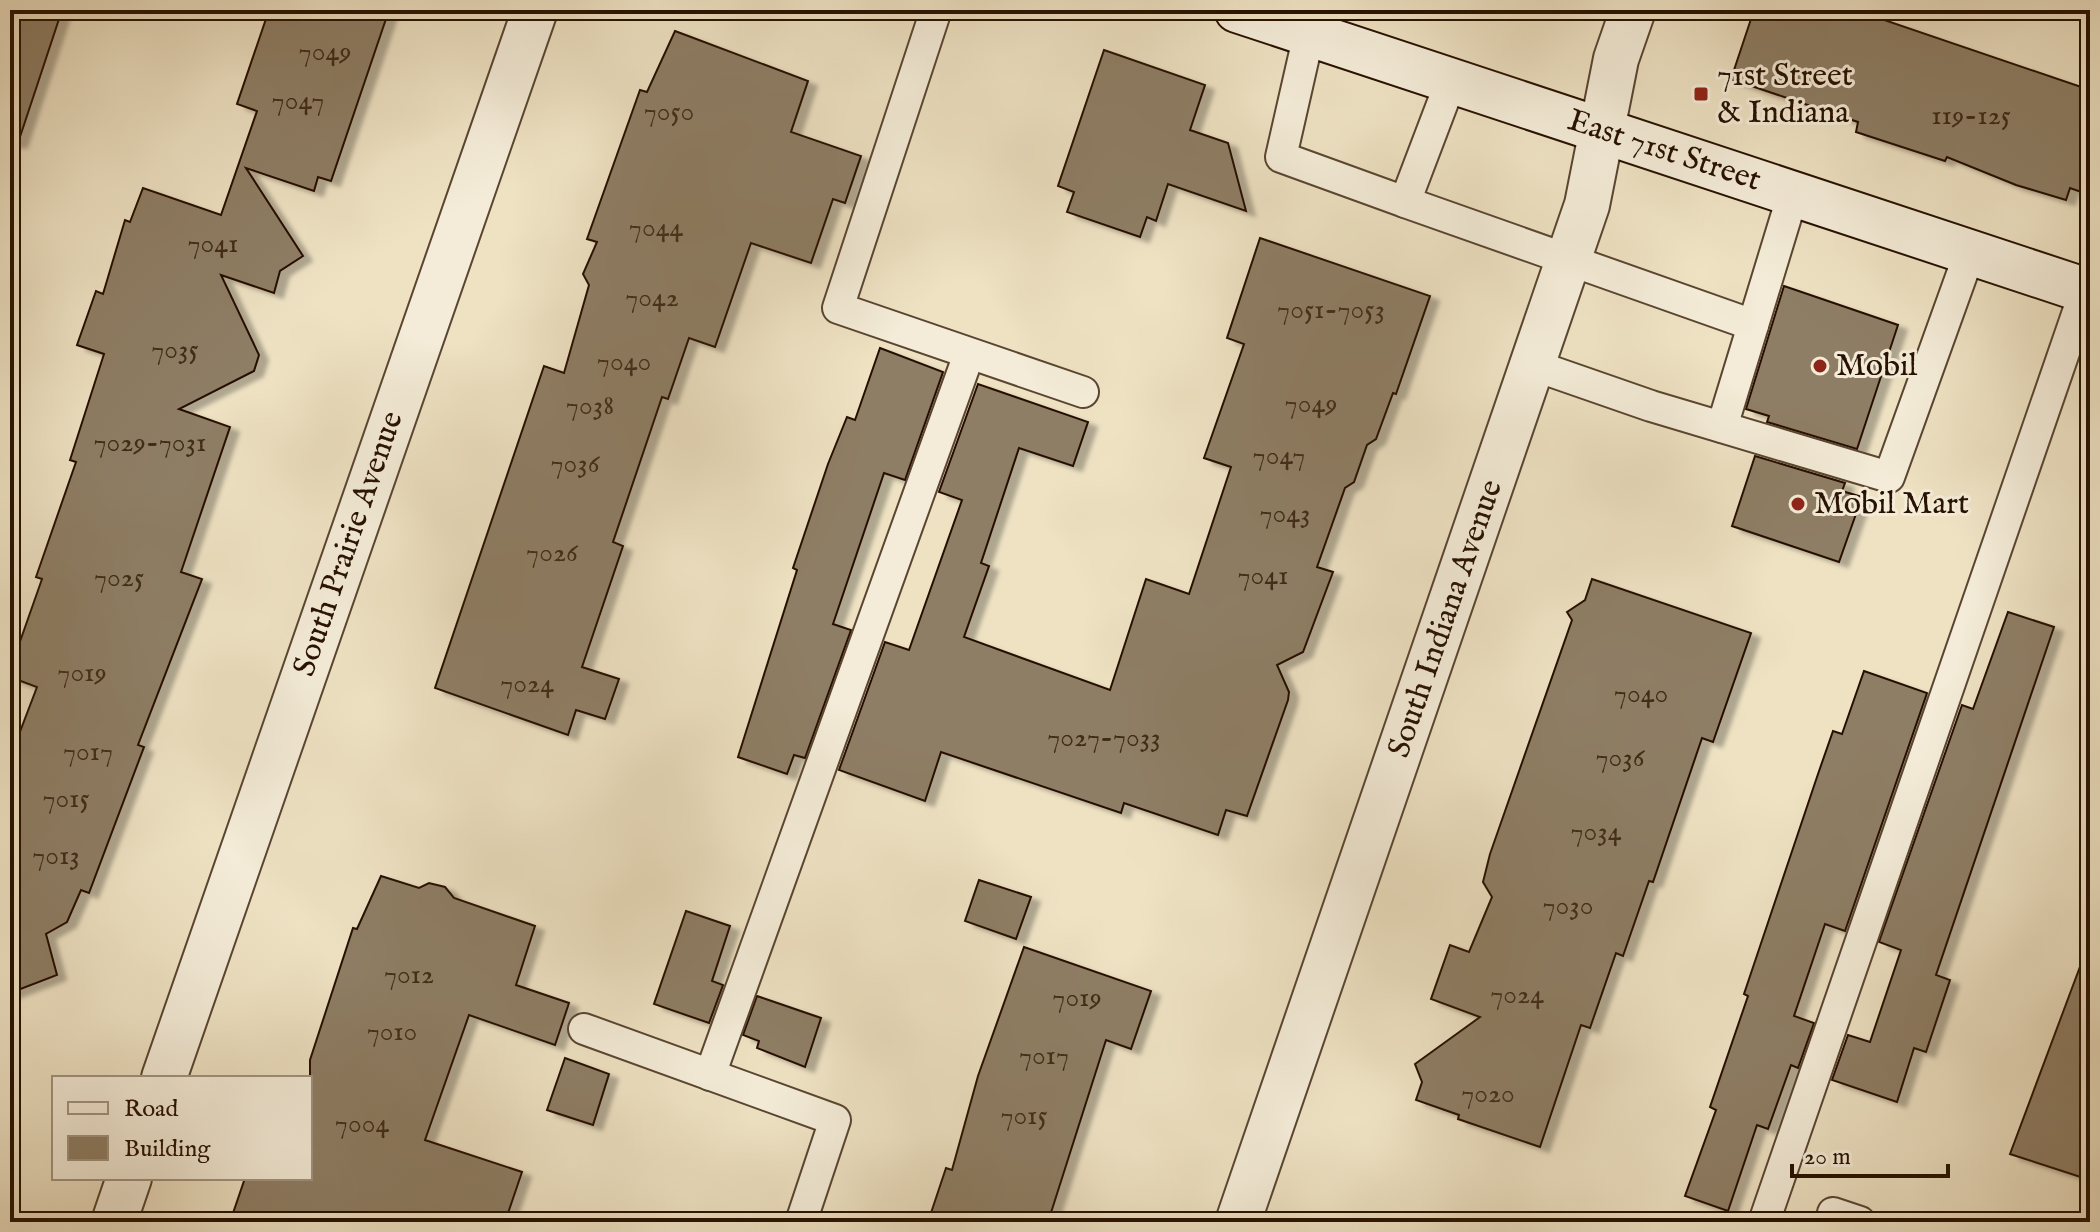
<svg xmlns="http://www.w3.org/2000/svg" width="2100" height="1232" viewBox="0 0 2100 1232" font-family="'IM FELL English',serif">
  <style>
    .building { fill: #8e7e65; stroke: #271100; stroke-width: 2; filter: url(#shadow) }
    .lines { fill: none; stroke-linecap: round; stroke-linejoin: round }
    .lane-casing { stroke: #594531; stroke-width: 34 }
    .street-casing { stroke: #594531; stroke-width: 48 }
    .secondary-casing { stroke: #271100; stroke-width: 48 }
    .lane { stroke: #f4ecd8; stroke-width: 30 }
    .street { stroke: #f4ecd8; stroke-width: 44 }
    .secondary { stroke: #f4ecd8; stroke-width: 44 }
    .poi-dot { fill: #8f2418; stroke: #f4ecd8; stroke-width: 3 }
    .labels { text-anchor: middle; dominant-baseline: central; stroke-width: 6; stroke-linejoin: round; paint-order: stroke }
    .number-label { font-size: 28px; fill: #412c19 }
    .poi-label { font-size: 32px; fill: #271100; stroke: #f4ecd8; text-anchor: start }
    .street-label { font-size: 32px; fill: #271100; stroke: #f4ecd8 }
  </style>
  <defs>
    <filter id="shadow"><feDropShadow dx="9" dy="5" stdDeviation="2" flood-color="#0004"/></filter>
  </defs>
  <rect width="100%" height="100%" fill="#eee2c3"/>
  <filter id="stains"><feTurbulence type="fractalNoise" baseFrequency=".0025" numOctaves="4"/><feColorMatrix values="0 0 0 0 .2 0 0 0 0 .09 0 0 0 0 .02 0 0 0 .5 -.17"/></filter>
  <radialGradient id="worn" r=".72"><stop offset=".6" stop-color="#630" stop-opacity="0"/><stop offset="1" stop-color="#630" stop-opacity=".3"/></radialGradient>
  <g class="building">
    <polygon points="10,10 62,10 18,143 10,142"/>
    <polygon points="269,10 389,10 331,181 318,177 314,191 246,168 303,256 280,271 274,293 221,275 259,355 254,371 179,409 230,427 181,572 202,579 138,745 144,747 89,893 81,890 67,922 46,934 57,975 10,993 10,758 37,687 10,677 10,670 42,579 36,577 76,462 70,460 104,354 77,345 96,291 103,294 125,220 130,222 143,188 221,215 257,111 237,104"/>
    <polygon points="1754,10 1855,10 2090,90 2090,195 2070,188 2066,200 2016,185 1947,157 1945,161 1856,132 1858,122 1731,79"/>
    <polygon points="675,31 808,81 791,132 861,156 845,203 833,199 811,263 751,243 715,347 689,338 668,399 662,397 613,542 623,546 582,667 619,679 605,719 576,710 568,735 435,688 544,366 564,373 589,285 583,274 597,242 587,239 640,90 647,92"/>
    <polygon points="1104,50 1205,85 1190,130 1228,143 1246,211 1168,184 1156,221 1147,217 1140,237 1067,212 1074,192 1058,186"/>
    <polygon points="1260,238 1430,296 1396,394 1393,393 1376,439 1367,445 1354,482 1345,488 1317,567 1333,572 1303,652 1277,665 1289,692 1288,700 1247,816 1226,810 1218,835 1124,803 1121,813 941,752 925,801 839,770 885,642 909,650 962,500 939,492 978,384 1088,422 1073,466 1019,448 981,563 989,566 964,637 1110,690 1146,579 1189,594 1231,467 1204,458 1244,344 1227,338"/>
    <polygon points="1784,286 1898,325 1857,449 1767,422 1769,416 1746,409"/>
    <polygon points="880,348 943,372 905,480 884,473 833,624 851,630 805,758 794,755 787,774 738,757 797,570 793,568 828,464 847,417 855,420"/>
    <polygon points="1755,456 1845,483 1842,491 1862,497 1839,562 1732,526"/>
    <polygon points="1592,579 1751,633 1713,742 1702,738 1653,882 1649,881 1623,956 1616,953 1590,1028 1581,1025 1540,1147 1458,1119 1459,1115 1416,1100 1422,1082 1415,1064 1480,1017 1431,999 1450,945 1469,952 1492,897 1483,882 1490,854 1572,620 1567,612 1585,600"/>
    <polygon points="2008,612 2054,627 1936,975 1950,980 1926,1052 1914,1048 1897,1102 1832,1080 1848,1035 1870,1042 1901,950 1879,942 1962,705 1973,709"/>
    <polygon points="1864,671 1927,693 1845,931 1825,924 1794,1016 1814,1023 1798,1068 1791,1065 1768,1129 1757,1125 1728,1211 1685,1196 1716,1110 1710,1107 1748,996 1744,994 1818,774 1833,731 1842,734"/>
    <polygon points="381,876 419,888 429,883 445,887 454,898 535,926 516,985 569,1003 555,1045 469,1015 425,1140 522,1172 505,1222 230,1222 245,1178 310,1178 310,1060 353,928 357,929"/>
    <polygon points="979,880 1031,897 1016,939 965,921"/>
    <polygon points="686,911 730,926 712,981 723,985 709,1023 654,1004"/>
    <polygon points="1024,947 1151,991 1131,1049 1106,1040 1048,1222 928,1222 946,1168 952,1170 978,1076"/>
    <polygon points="2084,956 2090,957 2090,1180 2010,1154"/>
    <polygon points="757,996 821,1018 805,1067 757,1048 759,1041 743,1035"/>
    <polygon points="565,1058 609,1074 593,1125 547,1110"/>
  </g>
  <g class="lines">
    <defs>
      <g id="lane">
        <polyline points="936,10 838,308 1083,392"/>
        <polyline points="1309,34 1281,157 1405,202 1451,81"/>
        <polyline points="1405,202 1753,325"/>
        <polyline points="1533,365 1651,406 1889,477 1970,252"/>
        <polyline points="1722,427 1793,194"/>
        <polyline points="584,1029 835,1120 801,1222"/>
        <polyline points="710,1075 969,354"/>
        <polyline points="1833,1213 1860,1222"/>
        <polyline points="1764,1222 2090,277"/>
      </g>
      <g id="street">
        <polyline points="164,1078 535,10"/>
        <polyline points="114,1222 129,1178"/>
        <polyline points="1238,1222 1587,205 1616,59 1633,10"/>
      </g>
      <polyline id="secondary" points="1237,10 2090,292"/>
    </defs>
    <use href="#lane" class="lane-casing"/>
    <use href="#street" class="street-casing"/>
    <use href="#secondary" class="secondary-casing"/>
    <use href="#lane" class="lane"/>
    <use href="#street" class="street"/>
    <use href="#secondary" class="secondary"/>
  </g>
  <g class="poi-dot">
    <rect x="1693" y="86" width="16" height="16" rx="4"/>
    <circle cx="1820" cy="366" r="8"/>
    <circle cx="1798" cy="504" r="8"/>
  </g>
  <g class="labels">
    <g class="number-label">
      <text x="325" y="52">7049</text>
      <text x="298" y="101">7047</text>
      <text x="669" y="112">7050</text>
      <text x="1971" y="116">119-125</text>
      <text x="656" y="228">7044</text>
      <text x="213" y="244">7041</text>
      <text x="652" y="298">7042</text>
      <text x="1331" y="310">7051-7053</text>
      <text x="175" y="350">7035</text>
      <text x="624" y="362">7040</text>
      <text x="1311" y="404">7049</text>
      <text x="590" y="406">7038</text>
      <text x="150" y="443">7029-7031</text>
      <text x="1279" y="456">7047</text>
      <text x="575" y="464">7036</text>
      <text x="1285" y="514">7043</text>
      <text x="552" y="553">7026</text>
      <text x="1263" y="576">7041</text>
      <text x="119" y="578">7025</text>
      <text x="82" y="673">7019</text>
      <text x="527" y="684">7024</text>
      <text x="1641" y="694">7040</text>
      <text x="1104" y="738">7027-7033</text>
      <text x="88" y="752">7017</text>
      <text x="1620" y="758">7036</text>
      <text x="66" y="799">7015</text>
      <text x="1596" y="832">7034</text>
      <text x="56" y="856">7013</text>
      <text x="1568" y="906">7030</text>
      <text x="409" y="975">7012</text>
      <text x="1517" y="995">7024</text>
      <text x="1077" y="998">7019</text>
      <text x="392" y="1032">7010</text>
      <text x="1044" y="1056">7017</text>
      <text x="1488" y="1094">7020</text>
      <text x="1024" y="1116">7015</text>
      <text x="362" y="1124">7004</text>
    </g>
    <g class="poi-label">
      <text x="1717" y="76">71st Street<tspan x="1717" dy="37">&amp; Indiana</tspan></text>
      <text x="1836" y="366">Mobil</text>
      <text x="1814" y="504">Mobil Mart</text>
    </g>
    <g class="street-label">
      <text transform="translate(1664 151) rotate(18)">East 71st Street</text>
      <text transform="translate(349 544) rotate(-71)">South Prairie Avenue</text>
      <text transform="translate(1446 619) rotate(-71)">South Indiana Avenue</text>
    </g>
  </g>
  <rect width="2100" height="1232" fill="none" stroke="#eee2c3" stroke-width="40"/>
  <rect x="12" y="12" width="2076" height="1208" fill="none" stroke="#271100" stroke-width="4"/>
  <rect x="20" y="20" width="2060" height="1192" fill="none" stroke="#271100" stroke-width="2"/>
  <rect x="52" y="1076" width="260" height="104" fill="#f4ecd8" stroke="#a29482" stroke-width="2"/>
  <rect x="68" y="1102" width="40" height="12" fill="#f4ecd8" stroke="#a29482" stroke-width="2"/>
  <text x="124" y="1116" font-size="24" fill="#271100">Road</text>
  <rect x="68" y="1136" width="40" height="24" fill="#8e7e65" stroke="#a29482" stroke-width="2"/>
  <text x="124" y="1156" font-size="24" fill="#271100">Building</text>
  <path d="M1792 1164v12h156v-12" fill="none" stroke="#271100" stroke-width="4"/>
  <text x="1804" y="1164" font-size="24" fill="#271100" stroke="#f4ecd8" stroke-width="6" paint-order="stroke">20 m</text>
  <rect width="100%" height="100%" filter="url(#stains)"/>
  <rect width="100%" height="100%" fill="url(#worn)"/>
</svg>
